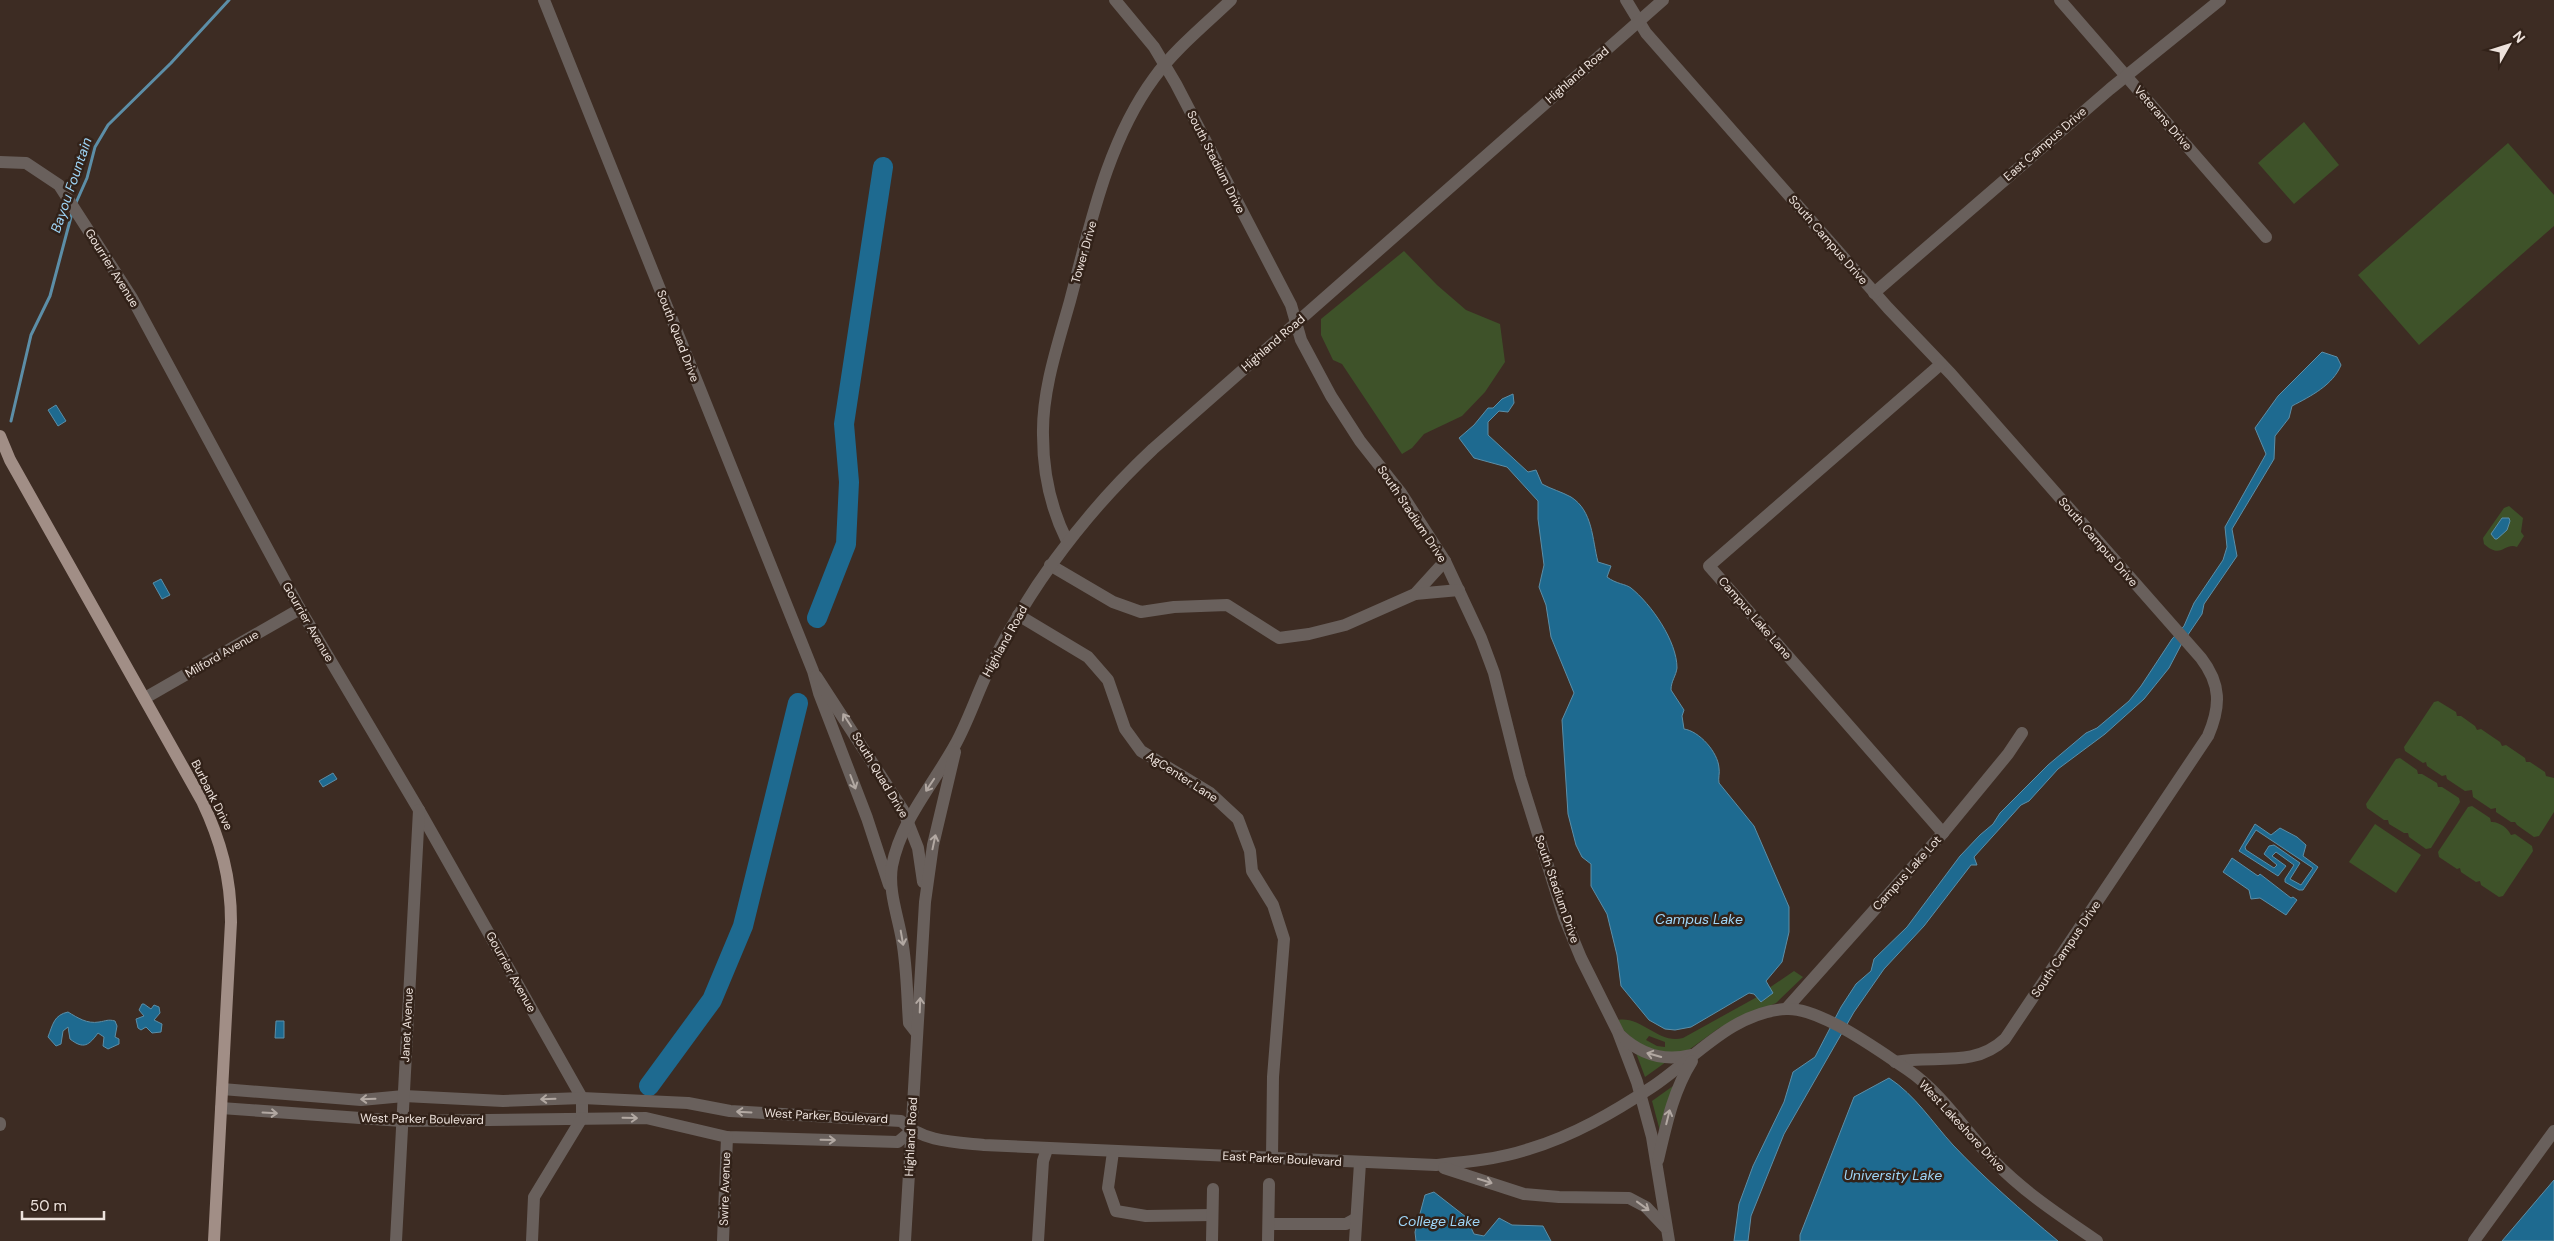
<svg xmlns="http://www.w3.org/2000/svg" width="2554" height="1241" viewBox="0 0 2554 1241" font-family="'DM Sans',sans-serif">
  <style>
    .green { fill: #3e5229; fill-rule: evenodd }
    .water { fill: #1e6a90; stroke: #5c8ea7; fill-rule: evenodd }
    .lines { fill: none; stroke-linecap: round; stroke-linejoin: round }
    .stream { stroke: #5c8ea7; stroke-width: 3 }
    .river { stroke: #1e6a90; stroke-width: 20 }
    .minor { stroke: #69605c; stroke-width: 12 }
    .major { stroke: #a18e86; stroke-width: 12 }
    .oneway { stroke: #b2a8a2 }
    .labels { text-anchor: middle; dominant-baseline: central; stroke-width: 5; stroke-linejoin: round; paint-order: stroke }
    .street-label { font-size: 12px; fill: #ede2dc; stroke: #322219 }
    .water-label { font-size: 14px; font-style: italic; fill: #9fd6f8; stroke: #322219 }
  </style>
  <rect width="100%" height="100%" fill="#3d2c23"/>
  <g class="green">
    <polygon points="2304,122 2339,165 2294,204 2258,163"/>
    <polygon points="2508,143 2554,195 2554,226 2419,345 2358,275"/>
    <polygon points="1404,251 1437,285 1466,310 1500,324 1505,362 1485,392 1462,416 1424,434 1412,448 1402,454 1342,364 1333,360 1321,335 1321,319"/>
    <path d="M2509,506l14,12 -2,14 3,4 -7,11c-13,-5 -15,13 -33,-3l-1,-6 21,-30z"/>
    <polygon points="2438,701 2456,712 2457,716 2461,716 2475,726 2477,730 2481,729 2500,742 2502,746 2506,745 2525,758 2526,762 2530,762 2545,772 2546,776 2554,778 2554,812 2539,836 2534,837 2517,825 2515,822 2511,822 2496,812 2496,808 2491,809 2473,797 2472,790 2465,791 2447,779 2446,775 2442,776 2427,766 2426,762 2423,763 2405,751 2404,747 2434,702"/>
    <polygon points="2400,758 2417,770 2418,774 2422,774 2437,783 2438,787 2442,787 2459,798 2460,802 2431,848 2426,849 2409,837 2408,833 2404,833 2389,824 2388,820 2384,820 2367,808 2366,804 2396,759"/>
    <path d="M2472,806l18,12 1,4c7,-1 17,6 20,13l4,-1 17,12 1,5 -30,45 -4,1 -18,-12 -1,-4 -4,1 -15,-10 -1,-4 -3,1 -18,-12 -1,-5 30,-45z"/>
    <polygon points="2375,824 2421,855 2396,893 2349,862"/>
    <path d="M1794,971l9,6 -27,26 -57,25 -29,21 -13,5 -31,-4 -23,-20 -5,-10c24,-4 41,25 65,18l74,-41 5,5 10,-9 -3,-5zM1649,1036l16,6v5l-8,-1 -11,-6z"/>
    <polygon points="1636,1053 1666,1062 1645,1077"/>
    <polygon points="1673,1086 1660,1131 1652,1101"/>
  </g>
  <g class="water">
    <path d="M2322,352l15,5 4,8c-8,20 -30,31 -49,41l-3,12 -14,18 -1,23 -42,70 5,27 -33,48 -2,10 -21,31 -12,23 -25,31 -39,35 -47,35 -29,32 -8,4 -47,52 3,8h-6l-47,61 -40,43 -30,43 -70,122 -33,82 -3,25h-14l5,-37 14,-38 31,-64 9,-30 22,-15 26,-50 15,-23 15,-13 3,-12 33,-32 53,-71 20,-21 13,-11 7,-11 48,-48 38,-32 11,-5 32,-27 12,-15 31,-47 12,-13 10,-23 29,-43 4,-13 -2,-20 41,-73 -11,-26 23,-32z"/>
    <path d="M1513,394l1,9 -6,9 -9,-1 -11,11v13l40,37 8,-2 6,14c9,5 20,8 29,13 22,14 21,42 27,65l13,4 -4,11c9,7 19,7 24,11 20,16 46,53 46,80 -1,8 -6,13 -6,22l13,20 -2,6 2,13c15,2 34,23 35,39 1,5 -1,10 0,15l35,43 35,81v25l-7,30 -16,19 7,12 -12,9 -7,-8 -5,-1 -58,34 -16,3 -10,-1 -16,-9 -28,-34 -4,-31 -10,-41 -16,-28v-22l-9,-7 -6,-12 -8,-31 -6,-94 12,-27 -23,-56 -5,-32 -7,-18 5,-22 -6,-46v-18l-31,-34 -33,-9 -15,-20 15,-13 14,-17h5l9,-9z"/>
    <polygon points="56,405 66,421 58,426 48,410"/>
    <polygon points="2502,518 2509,518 2510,521 2507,530 2497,539 2495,539 2491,534"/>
    <polygon points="161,579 170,595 162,599 153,583"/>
    <polygon points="333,773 337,779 323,787 319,781"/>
    <path d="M2255,824l16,11 9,-7 17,9 9,8 -3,11 15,11 -15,23h-4l-14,-8v-3l9,-14 -18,-13 -4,4 14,10 -8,10 -39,-25zM2256,830l57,38 -12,17 -11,-6 10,-16 -26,-18 -5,1 -5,8 13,11 -3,3 -28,-18 -1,-3z"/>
    <polygon points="2232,858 2258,876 2260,874 2291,898 2293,897 2297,900 2286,915 2260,898 2251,899 2249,890 2223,872"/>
    <polygon points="142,1004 144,1004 151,1009 154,1005 159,1007 160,1013 154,1020 162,1024 161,1032 152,1033 146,1027 141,1030 138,1028 136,1019 144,1016 139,1010"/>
    <path d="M68,1012c10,6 19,12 31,10 7,-1 9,-3 16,-1l2,5 -2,11 4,2v5l-11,5 -5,-3 1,-9 -6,-4c-9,12 -14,17 -28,6l-2,-12 -5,4 -2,13 -5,2 -8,-9c5,-13 6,-22 20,-25z"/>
    <polygon points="276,1021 284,1021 284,1038 275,1038"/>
    <path d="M1889,1078c26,17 43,44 64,67 32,34 69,66 105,96h-258v-6l54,-138z"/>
    <polygon points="2554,1180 2554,1241 2502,1241"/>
    <polygon points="1434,1192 1466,1217 1474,1234 1484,1236 1499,1218 1512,1225 1543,1226 1551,1241 1416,1241 1415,1232 1425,1195"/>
  </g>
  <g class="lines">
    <g class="stream">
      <polyline points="75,205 87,178 95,147 108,125 171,63 229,0"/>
      <polyline points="11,421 31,335 50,296 72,213"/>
    </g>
    <g class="river">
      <polyline points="817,618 846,544 849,482 844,424 883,167"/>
      <polyline points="649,1086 712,1000 743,926 798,703"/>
    </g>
    <g class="minor">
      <polyline points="544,0 813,671 819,693 867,818 889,885"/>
      <polyline points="1115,0 1154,47 1176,84 1291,305 1301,340 1331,396 1360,441 1401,493 1445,561 1481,638 1494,673 1520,777 1564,917 1581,958 1618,1032 1637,1082 1652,1137 1669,1241"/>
      <path d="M1626,0l20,33 242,275 63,66 250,284c20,26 20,48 7,78l-203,303c-32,30 -71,15 -110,23"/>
      <polyline points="2060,0 2266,237"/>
      <polyline points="0,162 26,163 59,185 132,298 300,609 419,810 582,1098 582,1118"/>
      <polyline points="1874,293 2110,89 2220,0"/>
      <polyline points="1941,364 1709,566 1943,833"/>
      <path d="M1067,541c-16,-32 -24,-70 -24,-106 -1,-45 15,-91 27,-134 20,-75 37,-159 84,-223 21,-29 51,-53 77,-78"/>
      <polyline points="1050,565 1113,602 1141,612 1174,607 1227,605 1279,638 1309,634 1345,625 1415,594 1445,561"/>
      <polyline points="1415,594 1459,590"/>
      <polyline points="1018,615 1088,657 1108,680 1125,729 1141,751 1210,793 1238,819 1250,851 1252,871 1273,905 1284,939 1273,1077 1272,1157"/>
      <polyline points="816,676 903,810 918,848 923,882"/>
      <polyline points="145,698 300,609"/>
      <polyline points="1786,1009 1943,833 2008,754 2022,733"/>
      <path d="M916,1032l-7,-9c-2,-27 -2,-55 -7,-83 -4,-24 -14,-49 -10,-74 9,-46 41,-81 63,-121 15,-27 24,-58 39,-86 41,-80 94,-149 159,-210l510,-449"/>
      <path d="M1620,1035c20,19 44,27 71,20"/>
      <path d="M222,1089l139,11 43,-4 99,5 79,-3 106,5 42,8 171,10c22,21 53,21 83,24l452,20c31,-3 63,-6 93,-16 44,-13 85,-37 123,-62 42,-28 80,-75 134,-78 34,-2 93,42 122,61 34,23 58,62 86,91 31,32 67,55 103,80"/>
      <polyline points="221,1108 402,1121 646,1118 727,1137 898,1142 911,1131"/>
      <polyline points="0,1125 0,1123"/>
      <polyline points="1113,1152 1108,1188 1116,1211 1146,1216 1212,1215"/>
      <path d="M1658,1160c8,-34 15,-69 34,-99"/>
      <polyline points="1444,1168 1524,1194 1559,1197 1629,1198 1646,1207 1665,1227"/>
      <polyline points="1270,1224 1346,1224 1355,1219"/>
      <polyline points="396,1241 419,810"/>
      <polyline points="532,1241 534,1197 582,1118"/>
      <polyline points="723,1241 727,1137"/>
      <polyline points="905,1241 925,902 933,845 955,752"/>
      <polyline points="1038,1241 1043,1161 1047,1149"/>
      <polyline points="1212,1241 1213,1189"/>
      <polyline points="1268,1241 1269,1184"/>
      <polyline points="1355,1241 1360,1163"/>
      <polyline points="2474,1241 2554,1131"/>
    </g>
    <path class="major" d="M0,436l10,24 192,341c19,40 29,77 29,121l-17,319"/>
  </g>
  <defs><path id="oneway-shaft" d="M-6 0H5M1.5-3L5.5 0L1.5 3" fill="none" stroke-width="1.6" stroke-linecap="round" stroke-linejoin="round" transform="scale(1.25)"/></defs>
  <g class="oneway">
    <use href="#oneway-shaft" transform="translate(847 720) rotate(-123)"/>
    <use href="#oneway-shaft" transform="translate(853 782) rotate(69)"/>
    <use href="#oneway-shaft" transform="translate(930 785) rotate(124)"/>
    <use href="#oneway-shaft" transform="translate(934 842) rotate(-78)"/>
    <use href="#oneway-shaft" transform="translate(902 938) rotate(80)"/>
    <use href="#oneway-shaft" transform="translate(920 1005) rotate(-88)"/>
    <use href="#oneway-shaft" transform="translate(1654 1055) rotate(-164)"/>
    <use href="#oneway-shaft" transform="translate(368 1099) rotate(178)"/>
    <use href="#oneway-shaft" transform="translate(548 1099) rotate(178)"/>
    <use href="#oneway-shaft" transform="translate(744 1112) rotate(-177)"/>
    <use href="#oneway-shaft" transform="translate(270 1113) rotate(3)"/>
    <use href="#oneway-shaft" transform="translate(1668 1117) rotate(-76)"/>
    <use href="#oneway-shaft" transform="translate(630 1118) rotate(1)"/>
    <use href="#oneway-shaft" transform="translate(828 1140) rotate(1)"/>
    <use href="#oneway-shaft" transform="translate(1485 1181) rotate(17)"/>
    <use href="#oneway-shaft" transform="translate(1643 1206) rotate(36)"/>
  </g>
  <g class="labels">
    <g class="street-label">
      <text transform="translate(1577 75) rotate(-41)">Highland Road</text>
      <text transform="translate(2163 118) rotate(49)">Veterans Drive</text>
      <text transform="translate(2045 144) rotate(-41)">East Campus Drive</text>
      <text transform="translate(1216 162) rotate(63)">South Stadium Drive</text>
      <text transform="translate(1828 240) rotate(49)">South Campus Drive</text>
      <text transform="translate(1084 252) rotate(-74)">Tower Drive</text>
      <text transform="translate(112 268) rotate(58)">Gourrier Avenue</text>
      <text transform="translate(678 336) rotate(69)">South Quad Drive</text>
      <text transform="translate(1273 343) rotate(-41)">Highland Road</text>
      <text transform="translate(1412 514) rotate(56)">South Stadium Drive</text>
      <text transform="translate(2098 542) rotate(49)">South Campus Drive</text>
      <text transform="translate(1755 618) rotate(49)">Campus Lake Lane</text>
      <text transform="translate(308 622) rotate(60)">Gourrier Avenue</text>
      <text transform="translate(1005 641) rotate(-61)">Highland Road</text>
      <text transform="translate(222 654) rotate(-30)">Milford Avenue</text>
      <text transform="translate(880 775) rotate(59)">South Quad Drive</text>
      <text transform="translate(1182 777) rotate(33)">AgCenter Lane</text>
      <text transform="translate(212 795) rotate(63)">Burbank Drive</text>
      <text transform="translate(1907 873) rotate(-48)">Campus Lake Lot</text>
      <text transform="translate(1557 889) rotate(71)">South Stadium Drive</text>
      <text transform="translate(2066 949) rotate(-56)">South Campus Drive</text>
      <text transform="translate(511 972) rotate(61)">Gourrier Avenue</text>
      <text transform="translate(407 1025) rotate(-87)">Janet Avenue</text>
      <text transform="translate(826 1116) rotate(3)">West Parker Boulevard</text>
      <text transform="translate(422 1119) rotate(1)">West Parker Boulevard</text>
      <text transform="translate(1962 1126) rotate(47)">West Lakeshore Drive</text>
      <text transform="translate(911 1137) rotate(-87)">Highland Road</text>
      <text transform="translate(1282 1159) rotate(3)">East Parker Boulevard</text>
      <text transform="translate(725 1189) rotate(-88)">Swire Avenue</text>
    </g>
    <g class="water-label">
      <text transform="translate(71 185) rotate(-71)">Bayou Fountain</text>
      <text x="1699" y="919">Campus Lake</text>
      <text x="1893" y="1175">University Lake</text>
      <text x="1439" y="1221">College Lake</text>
    </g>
  </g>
  <g transform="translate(2509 45) rotate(51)" stroke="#322219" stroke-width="4" paint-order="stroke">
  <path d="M0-4L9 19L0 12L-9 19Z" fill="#ede2dc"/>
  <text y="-8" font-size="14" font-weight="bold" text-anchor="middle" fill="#ede2dc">N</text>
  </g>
  <path d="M22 1211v8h82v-8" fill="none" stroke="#ede2dc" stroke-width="2.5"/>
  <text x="30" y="1211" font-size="15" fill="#ede2dc" stroke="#322219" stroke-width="4" paint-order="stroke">50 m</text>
</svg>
